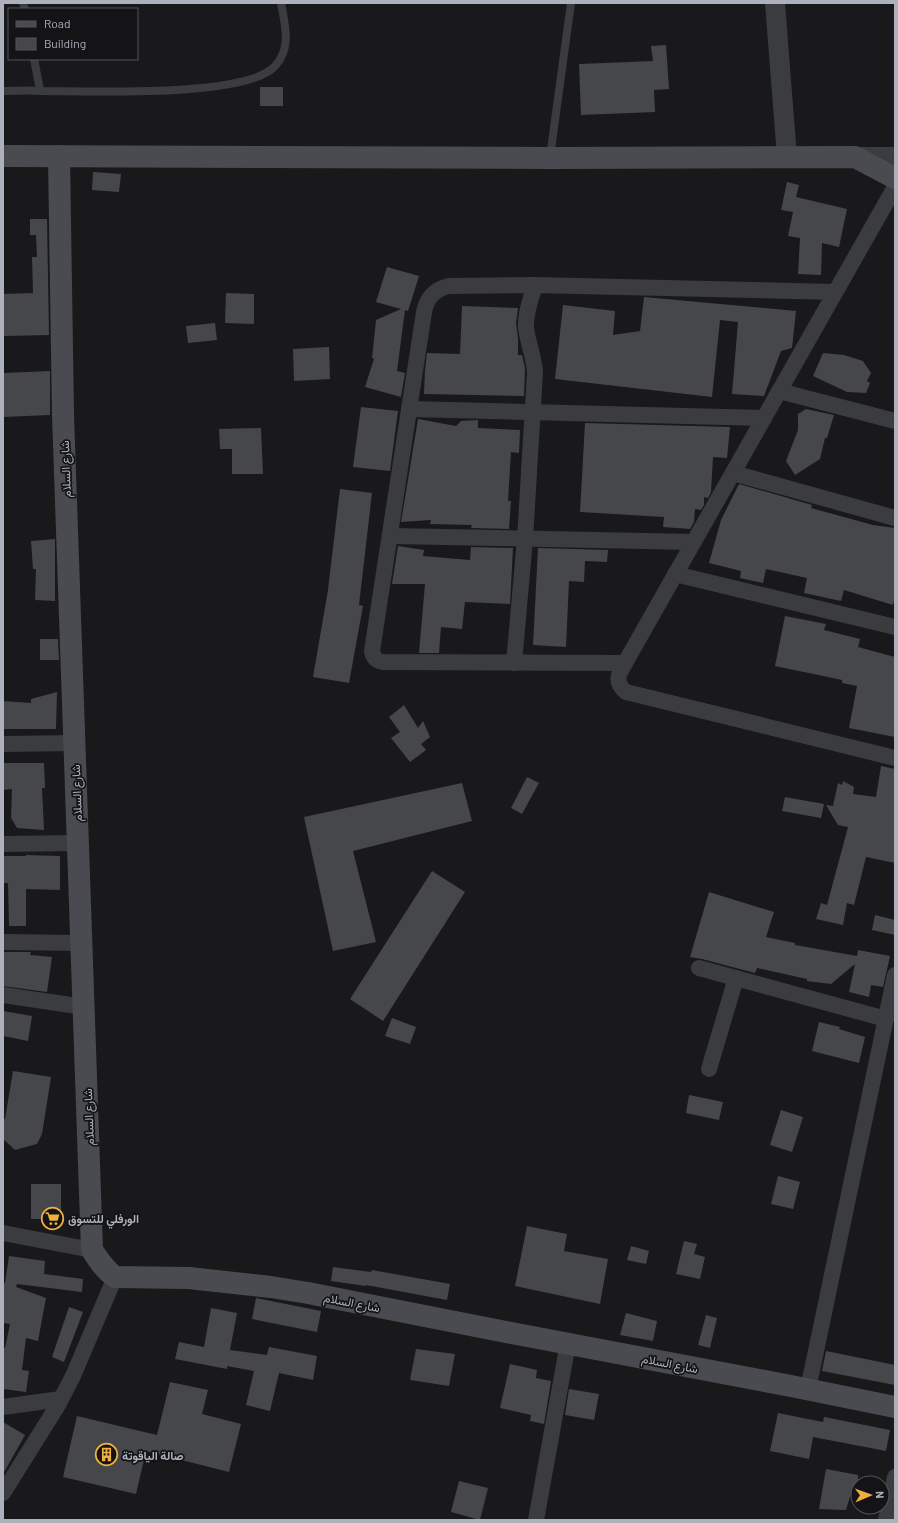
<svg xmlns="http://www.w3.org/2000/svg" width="898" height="1523" viewBox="0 0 898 1523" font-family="Barlow,Vazirmatn,sans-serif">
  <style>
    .building { fill: #46474b }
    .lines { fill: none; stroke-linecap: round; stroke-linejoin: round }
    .service { stroke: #3a3c40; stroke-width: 8 }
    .minor { stroke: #3a3c40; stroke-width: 16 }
    .tertiary { stroke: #3a3c40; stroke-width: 20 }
    .secondary { stroke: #494b50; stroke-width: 22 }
    .labels { text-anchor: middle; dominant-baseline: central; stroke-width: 3.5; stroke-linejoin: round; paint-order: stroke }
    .street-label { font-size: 12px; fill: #acb1bb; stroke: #141417 }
    .poi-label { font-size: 12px; font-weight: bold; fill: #acb1bb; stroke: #141417; text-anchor: start }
  </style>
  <rect width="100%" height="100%" fill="#19191c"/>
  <g class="building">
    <polygon points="666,45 669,89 654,90 655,112 581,115 579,64 653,61 651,46"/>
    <rect x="260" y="87" width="23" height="19"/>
    <polygon points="93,172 121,174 119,192 92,190"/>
    <polygon points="787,182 799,185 796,197 847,209 839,247 822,243 821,275 798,274 800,238 788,236 793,212 781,210"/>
    <polygon points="30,219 47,219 49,335 3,336 3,294 33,293 32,257 37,257 36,235 30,235"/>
    <polygon points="387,267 419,276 408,311 405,310 397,371 405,373 401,397 365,387 374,359 372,358 376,320 401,309 376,302"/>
    <polygon points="226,293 254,294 254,324 225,323"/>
    <polygon points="644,297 796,311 792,348 781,351 764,396 732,394 738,322 720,320 712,397 555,379 563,305 615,311 613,335 640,331"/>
    <polygon points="462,306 518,308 516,323 518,339 518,355 522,355 525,368 524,396 424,394 425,370 427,353 460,354"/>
    <polygon points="215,323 217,340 188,343 186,326"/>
    <polygon points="329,347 330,379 294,381 293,349"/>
    <polygon points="823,353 844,355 863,361 871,373 867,381 870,383 866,393 847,392 813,376"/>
    <polygon points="50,371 50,415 3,417 3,373"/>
    <polygon points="361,407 398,411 390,471 353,467"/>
    <polygon points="806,409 834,415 827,438 825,438 820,459 795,475 786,461 798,430 798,414"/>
    <polygon points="418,419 456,426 461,421 478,420 478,428 520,430 519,453 511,452 508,501 511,501 509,529 471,528 472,525 430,524 431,520 401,522"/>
    <polygon points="585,423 730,427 727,458 713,457 711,492 708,498 704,497 704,505 701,510 695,509 694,522 690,529 663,527 664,517 580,512"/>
    <polygon points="261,428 263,474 232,474 232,449 220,449 219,429"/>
    <polygon points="739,484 812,505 811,508 873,525 895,528 895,597 893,605 844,590 841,601 804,593 807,578 766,569 763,583 740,578 741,571 709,563 721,520"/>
    <polygon points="340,489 372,493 359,605 363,606 349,683 313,677 328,590"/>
    <polygon points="55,539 55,601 35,600 36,569 33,569 31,541"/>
    <polygon points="398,546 424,550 423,556 470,560 471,547 513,548 510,604 465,602 462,629 441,627 439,653 419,653 425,584 392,584"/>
    <polygon points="538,548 608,550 607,562 585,561 584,582 569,581 566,647 533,645"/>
    <polygon points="785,616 826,624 824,630 860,639 858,647 895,657 895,737 849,728 857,686 842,683 842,680 823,676 775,666"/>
    <polygon points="40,639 58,639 59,660 40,660"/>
    <polygon points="57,692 56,729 3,729 3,701 31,703 31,699"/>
    <polygon points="404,705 418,728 423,721 430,737 421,744 426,750 410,762 391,738 400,732 389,717"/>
    <polygon points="3,763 44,763 45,788 42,788 44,830 17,828 11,818 12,789 3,790"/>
    <polygon points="881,766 895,769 895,863 866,857 854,905 847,903 843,925 816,919 821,903 827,905 848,827 838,825 826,805 833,806 838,783 842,785 843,781 854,787 853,794 876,797"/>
    <polygon points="527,777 539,783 522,814 511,808"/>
    <polygon points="462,783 472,821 353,851 376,942 333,951 304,817"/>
    <polygon points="785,797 824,804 821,818 782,811"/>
    <polygon points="26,855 60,856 60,890 26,889 26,926 9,926 8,883 3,883 3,856 26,856"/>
    <polygon points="432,871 465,892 383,1021 350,999"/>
    <polygon points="709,892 774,912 766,937 795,943 795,945 857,956 858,950 890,956 883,987 871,985 869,997 849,992 855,964 831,984 807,981 807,979 757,968 755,973 702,959 690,957"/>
    <polygon points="875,915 895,920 895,935 872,930"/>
    <polygon points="3,952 31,952 30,955 52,957 47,992 3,986"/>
    <polygon points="3,1011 32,1016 28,1041 3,1036"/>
    <polygon points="392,1018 416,1027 410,1044 385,1036"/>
    <polygon points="819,1022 840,1027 839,1029 865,1037 859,1063 812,1051"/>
    <polygon points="13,1071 51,1077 42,1134 37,1144 15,1150 3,1139 3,1119 5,1119"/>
    <polygon points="689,1095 723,1102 719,1120 686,1113"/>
    <polygon points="781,1110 803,1117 792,1152 770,1145"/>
    <polygon points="778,1176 800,1182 793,1209 771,1204"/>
    <rect x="31" y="1184" width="30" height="35"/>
    <polygon points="527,1226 567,1234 564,1251 608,1259 600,1304 515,1286"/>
    <polygon points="684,1241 697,1244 694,1254 705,1257 700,1279 676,1274"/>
    <polygon points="631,1246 649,1251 646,1264 627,1260"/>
    <polygon points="9,1256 45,1261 44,1274 83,1279 82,1292 17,1284 16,1287 46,1298 38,1341 26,1338 22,1370 29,1371 26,1392 3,1389 3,1347 5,1348 10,1324 3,1323 3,1283 5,1283"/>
    <polygon points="333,1267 371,1272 372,1270 450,1284 447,1300 366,1285 366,1286 331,1281"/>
    <polygon points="256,1298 321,1311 317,1332 252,1319"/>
    <polygon points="69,1307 83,1312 64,1362 52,1357"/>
    <polygon points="211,1308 237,1313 230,1350 267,1355 269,1347 317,1356 313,1380 279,1373 270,1411 246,1405 254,1371 227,1366 227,1369 175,1359 179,1342 204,1347"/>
    <polygon points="626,1313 657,1321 653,1341 620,1335"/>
    <polygon points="706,1315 717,1318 710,1348 698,1345"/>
    <polygon points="416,1349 455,1354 449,1386 410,1380"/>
    <polygon points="826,1351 895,1365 895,1385 822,1371"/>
    <polygon points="510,1364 537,1370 536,1378 551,1381 544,1424 530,1421 531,1415 500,1408"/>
    <polygon points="170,1382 208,1390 202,1414 241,1424 229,1472 146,1451 136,1494 63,1477 77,1416 157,1435"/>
    <polygon points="569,1389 599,1394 594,1420 565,1415"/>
    <polygon points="778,1413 823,1422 824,1417 890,1430 886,1451 813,1437 809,1459 770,1451"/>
    <polygon points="3,1422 25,1435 3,1474"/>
    <polygon points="826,1469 858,1475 858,1491 850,1497 846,1510 819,1509"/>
    <polygon points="459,1481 488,1488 480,1520 451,1512"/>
  </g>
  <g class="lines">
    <g class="service">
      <polyline points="23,3 25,9"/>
      <polyline points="34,59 40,90"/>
      <path d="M3,91c13,0 26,-1 39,0 45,0 205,7 233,-25 17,-18 10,-41 6,-63"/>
      <polyline points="550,157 571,3"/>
    </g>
    <g class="minor">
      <path d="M895,187l-270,476c-7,12 -11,19 1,29l269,66"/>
      <polyline points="779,391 895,421"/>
      <polyline points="409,409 764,418"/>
      <polyline points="733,473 895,518"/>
      <polyline points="390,536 694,542"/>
      <polyline points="675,574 895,627"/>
      <path d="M514,663l11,-124 10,-167c-1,-15 -7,-29 -9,-44 -1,-14 5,-30 9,-43"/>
      <path d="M625,663l-242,-1c-7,-1 -10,-5 -11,-11l52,-339c3,-15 11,-23 25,-26l86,-1 300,7"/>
      <polyline points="3,744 75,743"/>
      <polyline points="3,844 78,843"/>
      <polyline points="3,942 82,943"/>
      <polyline points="699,968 886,1019"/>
      <polyline points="3,995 84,1007"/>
      <polyline points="709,1069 736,978"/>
      <polyline points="3,1233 92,1250"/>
      <polyline points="808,1389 895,975"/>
      <polyline points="3,1407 61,1399"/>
      <polyline points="3,1493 58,1405 73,1376 115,1277"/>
      <polyline points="536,1520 568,1343"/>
      <polyline points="886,1520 895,1477"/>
    </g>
    <g class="tertiary">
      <polyline points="775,3 787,157"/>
      <polyline points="855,157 895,157"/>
    </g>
    <g class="secondary">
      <polyline points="3,156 550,158 855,157 895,178"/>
      <path d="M59,156l4,259 29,835c7,11 13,20 23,27l74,1 82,9 37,6 198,39 285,54 104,21"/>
    </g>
  </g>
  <defs>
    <symbol id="supermarket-ring" viewBox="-11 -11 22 22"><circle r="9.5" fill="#141417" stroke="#edb040" stroke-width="1.5"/><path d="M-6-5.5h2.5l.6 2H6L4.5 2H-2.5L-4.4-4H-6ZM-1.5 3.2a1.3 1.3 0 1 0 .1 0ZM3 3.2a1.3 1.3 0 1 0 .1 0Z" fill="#edb040"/></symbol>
    <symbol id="building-ring" viewBox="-11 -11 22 22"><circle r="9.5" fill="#141417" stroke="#edb040" stroke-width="1.5"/><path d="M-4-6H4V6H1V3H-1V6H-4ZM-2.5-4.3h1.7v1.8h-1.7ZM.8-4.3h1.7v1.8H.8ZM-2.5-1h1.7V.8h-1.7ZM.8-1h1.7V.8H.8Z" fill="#edb040"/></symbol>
  </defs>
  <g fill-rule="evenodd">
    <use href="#supermarket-ring" x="40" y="1206" width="25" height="25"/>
    <use href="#building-ring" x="94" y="1442" width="25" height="25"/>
  </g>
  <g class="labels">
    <g class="street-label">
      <text transform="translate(65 469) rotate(-92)">شارع السلام</text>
      <text transform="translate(76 793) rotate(-92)">شارع السلام</text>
      <text transform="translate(88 1117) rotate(-92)">شارع السلام</text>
      <text transform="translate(352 1302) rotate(11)">شارع السلام</text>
      <text transform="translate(670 1363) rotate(11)">شارع السلام</text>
    </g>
    <g class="poi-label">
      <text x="68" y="1218">الورفلي للتسوق</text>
      <text x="122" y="1455">صالة الياقوتة</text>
    </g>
  </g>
  <rect width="898" height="1523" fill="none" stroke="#acb1bb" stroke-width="8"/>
  <rect x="8" y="8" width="130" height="52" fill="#141417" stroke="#515359"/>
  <rect x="16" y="21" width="20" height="6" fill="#494b50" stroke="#515359"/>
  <text x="44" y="28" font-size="12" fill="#acb1bb">Road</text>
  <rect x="16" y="38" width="20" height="12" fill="#46474b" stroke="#515359"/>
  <text x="44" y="48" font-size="12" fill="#acb1bb">Building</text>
  <g transform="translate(870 1495) rotate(88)"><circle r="19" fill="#141417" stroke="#515359"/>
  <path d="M0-3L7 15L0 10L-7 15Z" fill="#edb040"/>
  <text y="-6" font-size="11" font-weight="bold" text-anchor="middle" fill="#acb1bb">N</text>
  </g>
</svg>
